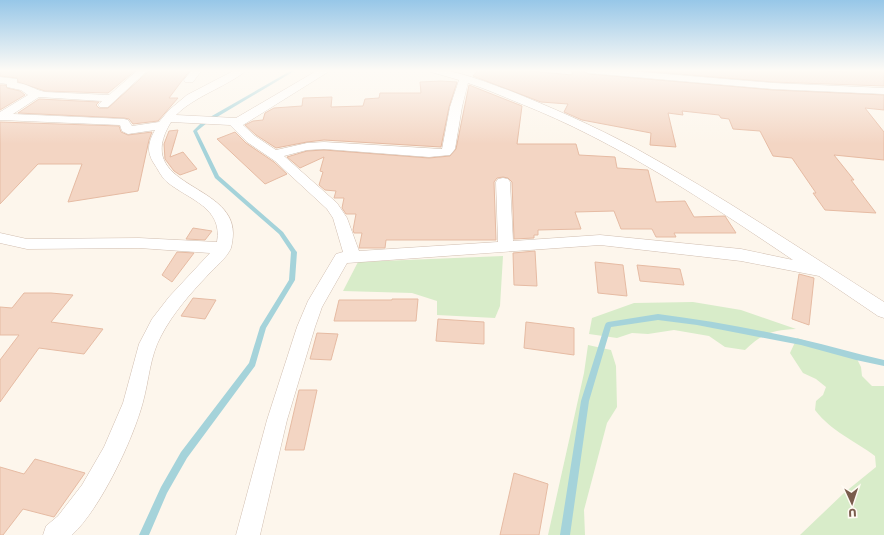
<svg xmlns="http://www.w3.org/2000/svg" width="884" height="535" viewBox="0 0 884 535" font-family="'Golos Text',sans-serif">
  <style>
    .green { fill: #d8ecc9 }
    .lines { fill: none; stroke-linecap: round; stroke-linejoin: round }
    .stream { fill: #a5d3da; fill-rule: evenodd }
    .building { fill: #f3d5c3; stroke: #e6bba3 }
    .minor-casing { stroke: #d1beb0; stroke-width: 1 }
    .minor { fill: #fff; fill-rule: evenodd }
  </style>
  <rect width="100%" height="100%" fill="#fdf6ec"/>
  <g class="green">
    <polygon points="503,256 500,306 495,318 437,315 437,301 412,293 343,291 358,262"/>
    <path d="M693,302l48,8 55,19c-23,1 -33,4 -51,21l-20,-3 -16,-11 -35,-6 -26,4 -16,-1 -15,5 -28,-4 3,-16 42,-15z"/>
    <path d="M797,338l59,19 5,10 1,9 10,10h12v149h-84l44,-42 32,-26 -1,-11c-21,-16 -43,-24 -60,-46l1,-9 7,-6 3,-8 -10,-8 -13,-6 -13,-20z"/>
    <polygon points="588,345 611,350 616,366 617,407 607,423 584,510 585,535 548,535 584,373"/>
  </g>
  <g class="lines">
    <g class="stream">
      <polygon points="292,70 296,70 207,123 197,131 219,176 283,232 296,251 297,252 295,280 266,328 255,366 187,458 167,493 149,535 139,535 161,487 181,452 249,363 260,327 289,280 291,252 279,234 215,178 193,131 203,121"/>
      <path d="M658,314c48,6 96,15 142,25 28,6 56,15 84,21v6l-28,-6 -55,-15 -104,-20 -39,-5 -47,7 -22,74 -19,134h-10l21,-134 24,-76 1,-2 2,-1z"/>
    </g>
  </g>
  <g class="building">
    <polygon points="0,70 136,70 108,93 45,91 18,82 17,78 0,76"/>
    <polygon points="150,70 190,70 169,98 178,98 158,121 133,124 129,119 124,118 18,113 39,99 99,102 96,105 99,108 108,108"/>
    <polygon points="478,70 520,70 572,75 572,70 582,70 588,74 773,90 884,95 884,110 865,108 884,132 884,160 834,155 854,180 851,180 876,213 825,210 813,193 816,193 792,158 773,156 760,131 733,129 729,119 721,118 719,115 682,111 683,115 668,113 676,147 650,145 651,133 582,120 564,112 568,104 541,102 473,76"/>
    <polygon points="631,70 815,70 847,72 845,70 884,70 884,86 773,82"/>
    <polygon points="441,81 457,82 449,107 441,147 324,140 307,142 276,148 256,135 245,125 253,121 263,120 265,113 274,108 302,106 303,98 332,97 331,107 363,106 365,99 379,98 380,93 421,93 420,82"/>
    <polygon points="0,85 6,85 7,88 20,91 25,95 0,110"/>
    <polygon points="469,85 522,106 517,144 576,144 579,155 615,157 617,168 648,170 656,202 685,201 694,217 725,216 736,233 674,233 676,237 656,237 652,229 621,229 614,211 575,212 581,229 538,230 538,235 534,235 534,238 514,239 512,182 508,178 503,177 497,178 494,182 496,240 386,240 385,248 359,248 362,233 354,233 353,230 356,214 346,214 342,208 344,198 334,198 336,191 325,190 319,185 323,172 320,171 324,157 300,168 287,157 307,151 324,150 429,158 450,156 456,149"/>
    <polygon points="0,122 119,126 121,132 128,135 152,132 149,140 138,191 68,202 82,164 38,164 0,204"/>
    <polygon points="178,130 170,157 183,152 197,169 180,175 174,171 165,159 164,144 169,131"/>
    <polygon points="235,132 246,143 274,162 287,174 265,184 217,139"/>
    <polygon points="193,228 212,231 205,240 186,239"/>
    <polygon points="535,251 537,286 514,285 513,253"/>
    <polygon points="177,252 194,253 172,282 162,275"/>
    <polygon points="595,262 623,265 627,296 598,293"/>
    <polygon points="637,265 680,269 684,285 640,281"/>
    <polygon points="799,274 814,278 809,325 792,319"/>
    <polygon points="24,293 51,293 73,295 51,322 103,329 84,354 39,348 0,402 0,360 19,335 0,335 0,307 12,308"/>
    <polygon points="193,298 216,300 205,319 181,316"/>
    <polygon points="392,299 418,299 416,321 334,321 339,300 392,300"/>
    <polygon points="438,319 484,322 484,344 436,341"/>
    <polygon points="526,322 574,328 574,355 524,348"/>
    <polygon points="317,333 338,334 331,360 310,359"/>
    <polygon points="299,390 317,390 304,450 285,450"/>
    <polygon points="35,459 85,473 54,517 23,509 3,535 0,535 0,467 24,474"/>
    <polygon points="514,473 548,484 539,535 500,535"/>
  </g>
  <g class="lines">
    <defs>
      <g id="minor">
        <path d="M138,70h10l-40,37h-8l-2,-2 4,-4 -63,-4 -26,17 111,5 4,1 4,6 27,-4 10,-12 18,-15 48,-25h11c-4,7 -41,24 -50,30 -7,4 -14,9 -20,15l60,3 82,-48h11l-1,2 -85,53 12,11 21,14 31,-7 17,-1 118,7 8,-42 9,-27 -28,-8 -1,-2c20,-3 58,13 78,20 43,17 86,36 127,58 85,47 167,102 249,154v16l-6,-2 -59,-40 -78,-15 -141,-16 -253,18 -25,44 -7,20 -28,93 -27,115h-24l31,-115 30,-93 11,-26 28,-47 7,-2 -10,-34 -6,-9 -52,-48 -28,-19 -17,-17 -59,-3c-40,65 62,60 62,111 0,5 -1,11 -2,15 -4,10 -17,20 -24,28 -17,18 -34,37 -46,60 -11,20 -12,44 -18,66 -10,38 -43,107 -71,133h-29l3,-9 12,-10 24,-31 22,-38 19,-44 16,-59 13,-25 17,-22 41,-44 -71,-5 -112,1 -27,-6v-10l27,6 112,-1 78,4c6,-35 -28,-42 -50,-60 -6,-5 -9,-13 -14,-20 -7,-12 -4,-21 2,-32l-27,4 -6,-3 -2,-6 -120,-5v-8l28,-17 -7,-5 -14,-3v-3l-7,-1v-6l17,2v4c11,1 18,7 28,9l64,3zM468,83c18,6 34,13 51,20 99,39 186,98 274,157l-52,-11 -141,-14 -87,6 -3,-59 -2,-3 -5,-1 -5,1 -2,3 2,60 -139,9 -12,-33 -10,-15 -53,-47 23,-6 17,-1 105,8 21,-2 5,-6 7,-42z"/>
        <polygon points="192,70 202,70 193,82 185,82 184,80"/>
        <polygon points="583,70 618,70 773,83 884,88 884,94 773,89 588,73"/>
      </g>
    </defs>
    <use href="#minor" class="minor-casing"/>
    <use href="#minor" class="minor"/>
  </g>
  <linearGradient id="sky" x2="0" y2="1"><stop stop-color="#97c7e8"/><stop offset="0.49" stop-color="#fefbf6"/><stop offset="1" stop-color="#fefbf6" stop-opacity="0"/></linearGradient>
  <rect width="884" height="144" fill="url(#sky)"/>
  <g transform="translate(852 503) rotate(177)" stroke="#fffaf3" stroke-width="3" paint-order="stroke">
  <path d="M0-3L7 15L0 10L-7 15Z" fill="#7a5c4d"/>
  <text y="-6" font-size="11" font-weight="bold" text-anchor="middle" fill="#7a5c4d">U</text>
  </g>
</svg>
